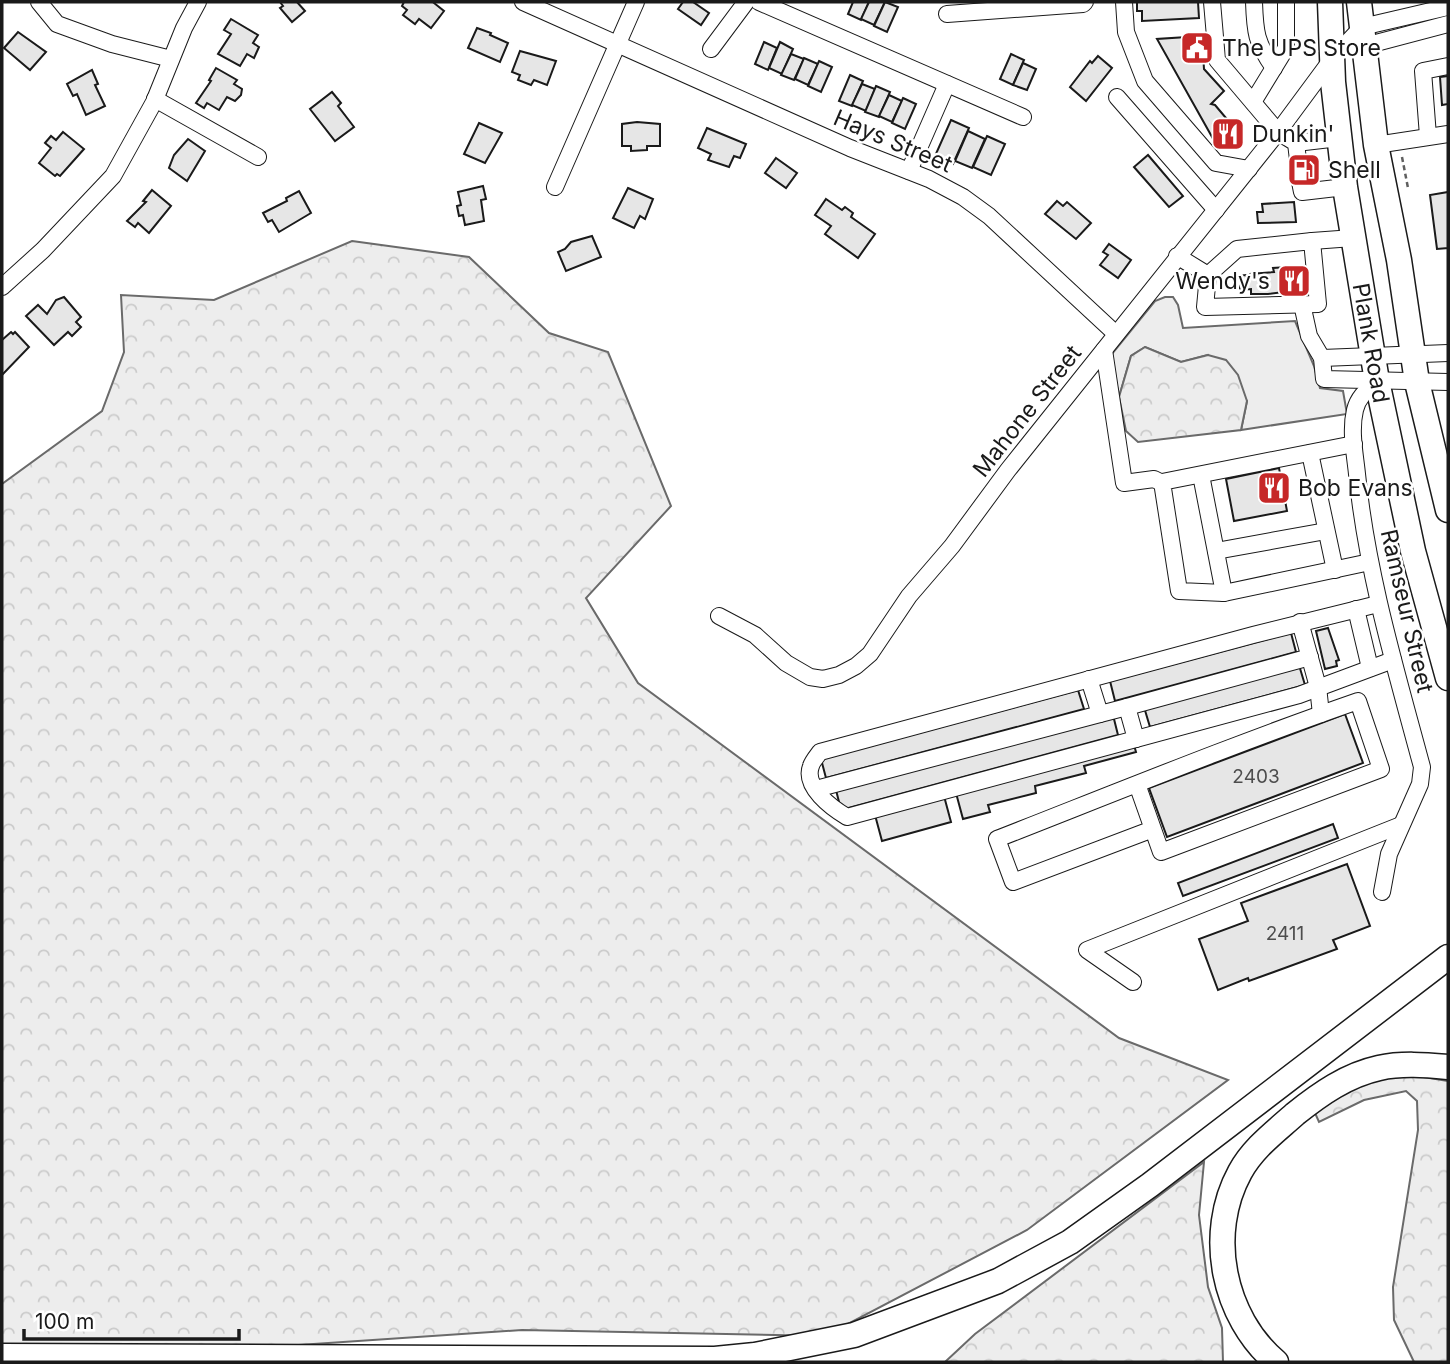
<svg xmlns="http://www.w3.org/2000/svg" width="1450" height="1364" viewBox="0 0 1450 1364" font-family="Inter,sans-serif">
  <style>
    .built { fill: #ededed; stroke: #6a6a6a; stroke-width: 2 }
    .forest { fill: url(#forest-crowns); stroke: #6a6a6a; stroke-width: 2 }
    .building { fill: #e6e6e6; stroke: #1a1a1a; stroke-width: 2 }
    .lines { fill: none; stroke-linecap: round; stroke-linejoin: round }
    .minor-casing { stroke: #1a1a1a; stroke-width: 18 }
    .highway-casing { stroke: #1a1a1a; stroke-width: 27 }
    .path { stroke: #5f5f5f; stroke-width: 2.5; stroke-dasharray: 5 3.5; stroke-linecap: butt }
    .minor { stroke: #fff; stroke-width: 16 }
    .highway { stroke: #fff; stroke-width: 24 }
    .labels { text-anchor: middle; dominant-baseline: central; stroke-width: 5; stroke-linejoin: round; paint-order: stroke }
    .number-label { font-size: 19px; fill: #4d4d4d }
    .poi-label { font-size: 23px; fill: #1a1a1a; stroke: #fff; text-anchor: start }
    .street-label { font-size: 23px; fill: #1a1a1a; stroke: #fff }
  </style>
  <defs>
    <pattern id="forest-crowns" width="20" height="18" patternUnits="userSpaceOnUse" patternTransform="scale(1.75)"><rect width="20" height="18" fill="#ededed"/><path d="M2 6a3 3 0 1 1 6 0M12 15a3 3 0 1 1 6 0" fill="none" stroke="#cbcbcb"/></pattern>
  </defs>
  <rect width="100%" height="100%" fill="#fff"/>
  <polygon class="built" points="1165,297 1173,297 1178,305 1183,328 1295,321 1314,366 1320,388 1343,391 1347,414 1241,430 1247,401 1208,355 1181,362 1145,347 1131,356 1119,397 1111,355 1155,301"/>
  <g class="forest">
    <polygon points="352,241 469,257 549,333 608,352 671,506 586,598 638,683 1119,1038 1228,1080 1027,1230 825,1336 522,1330 195,1352 2,1354 2,484 102,411 124,352 121,295 214,300"/>
    <polygon points="1145,347 1181,362 1208,355 1226,360 1238,375 1247,401 1241,430 1138,442 1126,431 1119,397 1131,356"/>
    <polygon points="1385,1075 1417,1076 1448,1081 1448,1362 1414,1362 1394,1320 1393,1287 1418,1130 1417,1101 1406,1091 1364,1100 1319,1122 1315,1113 1332,1099"/>
    <polygon points="1204,1162 1199,1215 1208,1287 1222,1328 1223,1362 945,1362 975,1334"/>
  </g>
  <g class="building">
    <polygon points="280,2 297,2 305,11 292,22 280,8 283,6"/>
    <polygon points="404,2 435,2 434,3 444,11 431,28 419,19 415,24 403,15 407,10 402,6"/>
    <polygon points="683,2 693,2 709,13 701,25 678,9"/>
    <polygon points="853,2 869,2 861,20 848,14"/>
    <polygon points="869,2 885,2 874,25 861,19"/>
    <polygon points="885,2 898,7 887,32 874,26"/>
    <polygon points="1137,2 1198,2 1199,18 1142,21 1142,11 1137,11"/>
    <polygon points="231,19 258,35 253,43 259,47 254,58 247,54 240,66 218,54 231,34 224,30"/>
    <polygon points="477,28 491,33 490,35 508,43 500,62 468,48"/>
    <polygon points="18,32 46,52 30,70 4,48"/>
    <polygon points="1202,36 1204,69 1224,91 1211,104 1215,105 1237,131 1216,144 1157,39"/>
    <polygon points="764,42 777,48 768,70 755,64"/>
    <polygon points="780,42 793,49 782,74 769,68"/>
    <polygon points="520,51 556,61 547,85 534,80 531,85 518,80 520,75 512,72"/>
    <polygon points="791,54 804,59 794,80 781,75"/>
    <polygon points="1011,54 1024,60 1013,85 1000,79"/>
    <polygon points="1098,56 1112,68 1086,101 1070,87 1090,61 1092,63"/>
    <polygon points="804,58 818,64 808,85 795,79"/>
    <polygon points="819,61 832,67 821,92 808,86"/>
    <polygon points="1023,63 1036,69 1027,90 1013,85"/>
    <polygon points="216,68 237,80 234,84 242,89 241,95 235,101 227,97 219,110 207,103 204,108 196,103 211,81 209,80"/>
    <polygon points="92,70 98,84 95,85 105,106 86,115 77,94 73,96 67,84"/>
    <polygon points="850,75 863,81 852,106 839,101"/>
    <polygon points="1448,76 1448,104 1442,105 1440,77"/>
    <polygon points="862,84 875,89 866,111 852,105"/>
    <polygon points="876,86 890,92 879,117 865,112"/>
    <polygon points="332,92 341,103 338,106 354,127 335,141 310,109"/>
    <polygon points="889,95 902,101 892,122 879,116"/>
    <polygon points="903,98 916,104 905,129 892,123"/>
    <polygon points="951,120 969,128 953,164 935,156"/>
    <polygon points="637,122 660,124 660,146 647,146 647,150 631,151 631,146 622,146 622,124"/>
    <polygon points="479,123 502,133 485,163 464,154"/>
    <polygon points="707,128 746,144 740,158 734,156 729,167 708,160 711,154 698,148"/>
    <polygon points="968,131 985,139 972,168 955,161"/>
    <polygon points="63,132 84,149 60,176 57,174 55,176 39,163 51,148 45,143 51,136 56,140"/>
    <polygon points="987,136 1005,144 991,175 973,167"/>
    <polygon points="188,139 205,151 187,181 169,168 174,155"/>
    <polygon points="1148,155 1183,196 1169,207 1134,167"/>
    <polygon points="776,158 797,173 786,188 765,173"/>
    <polygon points="483,186 486,199 481,200 484,221 465,225 463,215 459,216 457,206 461,205 458,192"/>
    <polygon points="628,188 653,199 645,219 640,216 634,228 613,218"/>
    <polygon points="152,190 171,206 149,233 138,223 135,227 127,221 146,202 143,201"/>
    <polygon points="299,191 311,213 279,232 272,220 268,222 263,213 287,201 286,198"/>
    <polygon points="1448,192 1448,248 1437,249 1430,195"/>
    <polygon points="826,199 842,210 845,207 853,213 851,217 875,234 858,258 825,234 831,226 815,215"/>
    <polygon points="1057,201 1063,206 1067,202 1091,223 1076,239 1045,214"/>
    <polygon points="1294,202 1296,222 1258,223 1257,212 1263,212 1262,204"/>
    <polygon points="592,236 601,257 566,271 558,252 565,249 571,242"/>
    <polygon points="1109,244 1131,260 1118,278 1100,265 1108,255 1103,252"/>
    <polygon points="1288,267 1288,270 1306,271 1308,289 1268,294 1251,294 1251,289 1240,290 1240,280 1237,280 1236,276 1246,275 1246,280 1250,279 1250,274 1274,272 1273,268"/>
    <polygon points="64,297 81,317 76,322 81,327 72,336 68,332 54,345 26,316 38,305 47,314 56,300"/>
    <polygon points="11,332 13,334 15,332 29,347 2,375 2,340"/>
    <polygon points="1279,468 1287,511 1234,521 1226,479"/>
    <polygon points="1328,628 1339,660 1336,661 1337,666 1325,669 1316,631"/>
    <polygon points="1291,633 1296,652 1115,701 1110,681"/>
    <polygon points="1299,665 1305,685 1150,727 1144,707"/>
    <polygon points="1078,690 1084,709 826,778 821,759"/>
    <polygon points="1345,714 1363,763 1167,837 1149,788"/>
    <polygon points="1113,715 1118,735 841,810 836,790"/>
    <polygon points="1134,745 1136,752 1084,766 1086,773 1035,786 1036,793 988,805 990,812 963,819 956,793"/>
    <polygon points="944,796 951,822 882,841 875,815"/>
    <polygon points="1333,824 1338,838 1183,896 1178,883"/>
    <polygon points="1347,864 1370,926 1333,940 1337,949 1249,981 1248,978 1218,990 1199,939 1248,921 1241,903"/>
  </g>
  <g class="lines">
    <defs>
      <g id="minor">
        <polyline points="39,2 57,24 112,44 171,59"/>
        <polyline points="523,2 850,148 929,179 963,197 989,216 1116,334"/>
        <polyline points="759,2 1023,117"/>
        <polyline points="1124,2 1126,32 1145,81 1216,163 1249,169"/>
        <polyline points="1212,2 1217,60 1278,132 1296,143 1298,160"/>
        <path d="M1254,2c1,30 2,41 20,66"/>
        <polyline points="947,14 1083,4 1085,2"/>
        <polyline points="1357,48 1448,24"/>
        <polyline points="711,49 746,2"/>
        <polyline points="1117,97 1216,210"/>
        <polyline points="155,99 258,157"/>
        <polyline points="1253,102 1286,48 1286,2"/>
        <polyline points="1428,136 1423,71 1448,66"/>
        <polyline points="1296,143 1339,138"/>
        <polyline points="1376,145 1448,134"/>
        <polyline points="909,171 947,84"/>
        <polyline points="1300,182 1302,192 1345,187"/>
        <polyline points="555,187 636,2"/>
        <polygon points="1312,241 1318,304 1205,307 1208,275 1237,249"/>
        <polyline points="1312,241 1353,238"/>
        <polyline points="1177,256 1208,275"/>
        <polyline points="2,287 43,250 113,176 154,102 184,28 198,2"/>
        <polyline points="1302,304 1309,336 1322,358 1324,379 1448,382"/>
        <polyline points="1104,350 1124,483 1154,479 1162,483"/>
        <polyline points="1322,358 1448,353"/>
        <path d="M1377,381c-10,9 -19,16 -22,29 -5,21 0,44 2,64 10,100 39,196 65,293l-2,17 -31,70 -7,38"/>
        <polyline points="1354,444 1162,482 1179,591 1224,593 1370,562"/>
        <polyline points="1310,453 1335,570"/>
        <polyline points="1201,475 1224,593"/>
        <polyline points="1216,551 1326,531"/>
        <path d="M1378,604l-125,31 -433,117c-3,4 -8,10 -9,14 -8,21 21,42 36,51l452,-122 94,-35"/>
        <polyline points="1356,609 1370,668"/>
        <polyline points="719,616 755,635 786,663 810,677 823,679 839,675 856,666 870,654 909,596 952,546 1008,470 1278,132 1332,59 1362,27 1448,7"/>
        <polyline points="1300,622 1318,687 1321,714"/>
        <polyline points="1089,679 1100,714 1127,707 1136,739"/>
        <polyline points="1127,707 1310,657"/>
        <path d="M1137,784l24,68 220,-83 -23,-68c-121,42 -241,91 -361,138l16,43 140,-53"/>
        <polyline points="816,789 1100,714"/>
        <polyline points="1133,982 1087,950 1401,825"/>
      </g>
      <g id="highway">
        <polyline points="1330,2 1333,82 1345,187 1377,381 1413,551 1448,678"/>
        <polyline points="1359,2 1376,145 1399,260 1417,382 1448,510"/>
        <polyline points="2,1356 715,1359 755,1355 854,1335 998,1281 1070,1242 1150,1185 1448,957"/>
        <path d="M1276,1362c-53,-45 -70,-128 -36,-190 13,-24 35,-40 55,-58 25,-20 52,-39 84,-46 23,-5 46,-3 69,-1"/>
      </g>
    </defs>
    <use href="#minor" class="minor-casing"/>
    <use href="#highway" class="highway-casing"/>
    <polyline class="path" points="1402,157 1408,188"/>
    <use href="#minor" class="minor"/>
    <use href="#highway" class="highway"/>
  </g>
  <defs>
    <symbol id="civic-square" viewBox="-11 -11 22 22"><rect x="-9" y="-9" width="18" height="18" rx="4" fill="#c62828" stroke="#fff"/><path d="M-.6-6.5H3V-4.5H.6V-3L4-1V1h2V6H-6V1h2V-1L-.6-3ZM-1.2 2.5V6h2.4V2.5Z" fill="#fff"/></symbol>
    <symbol id="restaurant-square" viewBox="-11 -11 22 22"><rect x="-9" y="-9" width="18" height="18" rx="4" fill="#c62828" stroke="#fff"/><path d="M-5-6h1v4h1v-4h1v4h1v-4h1v5L-1.5 .5V6h-2V.5L-5-1ZM5-6V6H3V1.5H1.5Q1.5-4 5-6Z" fill="#fff"/></symbol>
    <symbol id="fuel-square" viewBox="-11 -11 22 22"><rect x="-9" y="-9" width="18" height="18" rx="4" fill="#c62828" stroke="#fff"/><path d="M-5.5-6h7V0h2V4h1.3V-2.5L3-4.5l.8-.8L6-3V5H2.5V1h-1V6h-7ZM-4.2-4.7v3.2H.2V-4.7Z" fill="#fff"/></symbol>
  </defs>
  <g fill-rule="evenodd">
    <use href="#civic-square" x="1178" y="29" width="38" height="38"/>
    <use href="#restaurant-square" x="1209" y="115" width="38" height="38"/>
    <use href="#fuel-square" x="1285" y="151" width="38" height="38"/>
    <use href="#restaurant-square" x="1275" y="262" width="38" height="38"/>
    <use href="#restaurant-square" x="1255" y="469" width="38" height="38"/>
  </g>
  <g class="labels">
    <g class="number-label">
      <text x="1256" y="776">2403</text>
      <text x="1285" y="933">2411</text>
    </g>
    <g class="poi-label">
      <text x="1222" y="48">The UPS Store</text>
      <text x="1252" y="134">Dunkin'</text>
      <text x="1328" y="170">Shell</text>
      <text x="1270" y="281" text-anchor="end">Wendy's</text>
      <text x="1298" y="488">Bob Evans</text>
    </g>
    <g class="street-label">
      <text transform="translate(893 141) rotate(23)">Hays Street</text>
      <text transform="translate(1371 343) rotate(80)">Plank Road</text>
      <text transform="translate(1027 411) rotate(-52)">Mahone Street</text>
      <text transform="translate(1407 611) rotate(77)">Ramseur Street</text>
    </g>
  </g>
  <rect width="1450" height="1364" fill="none" stroke="#1a1a1a" stroke-width="7"/>
  <path d="M24 1329v10h215v-10" fill="none" stroke="#1a1a1a" stroke-width="3.5"/>
  <text x="35" y="1329" font-size="21" fill="#1a1a1a" stroke="#ffffff" stroke-width="5" paint-order="stroke">100 m</text>
</svg>
